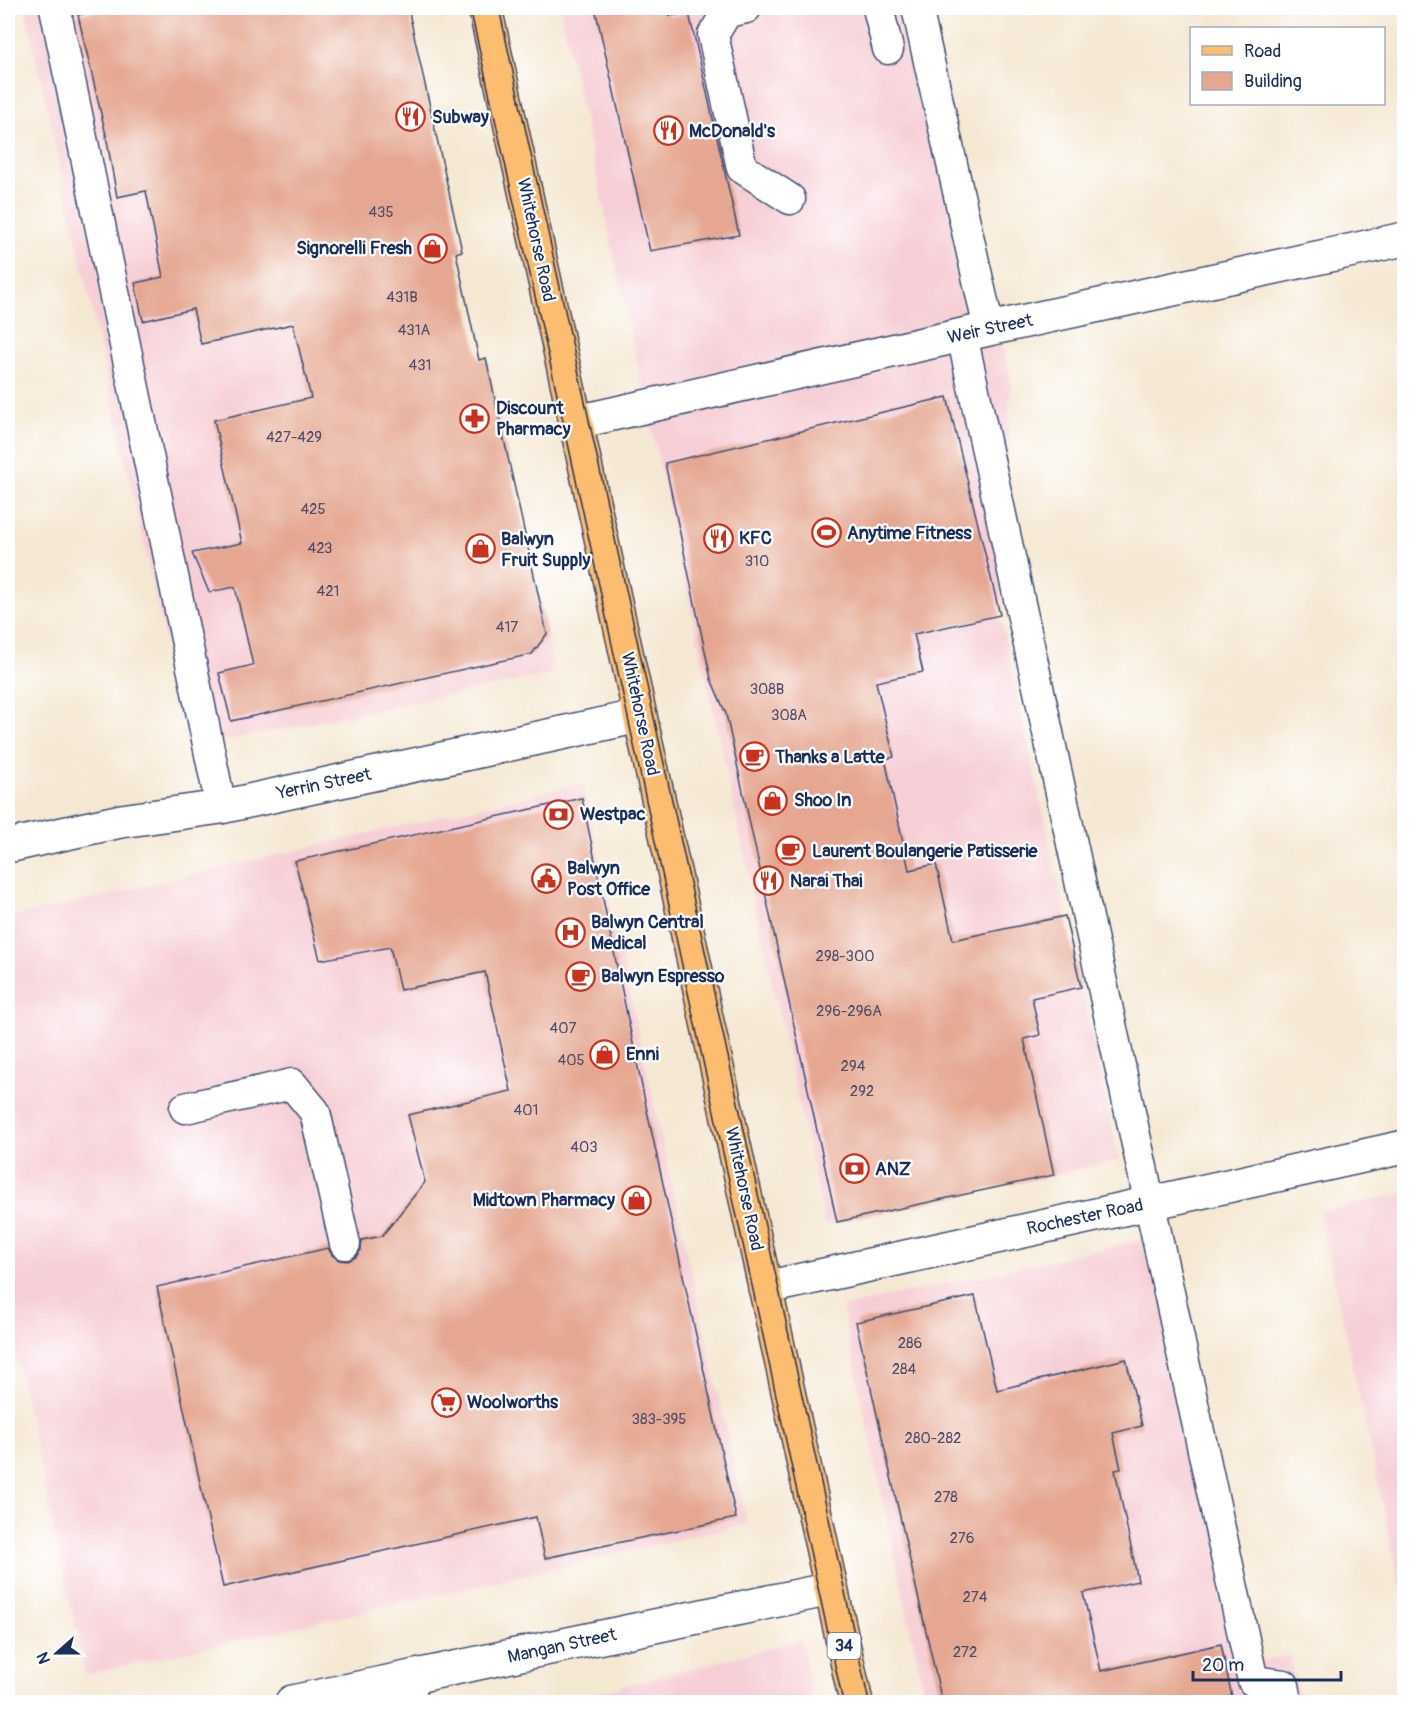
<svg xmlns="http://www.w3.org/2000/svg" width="1412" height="1710" viewBox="0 0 1412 1710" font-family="Pangolin,sans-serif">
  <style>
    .built { fill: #f6cfd6 }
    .building { fill: #e5a792 }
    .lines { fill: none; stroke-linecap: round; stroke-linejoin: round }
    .service-casing { stroke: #3c4b70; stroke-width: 33 }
    .minor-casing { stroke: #3c4b70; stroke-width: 36 }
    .tertiary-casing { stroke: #3c4b70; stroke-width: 36 }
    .primary-casing { stroke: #3c4b70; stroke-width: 36 }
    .service { stroke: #fff; stroke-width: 30 }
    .minor { stroke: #fff; stroke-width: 33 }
    .tertiary { stroke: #fff; stroke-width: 33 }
    .primary { stroke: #fcbd6f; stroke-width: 33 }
    .tram { stroke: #1b2f5e; stroke-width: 1.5 }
    .labels { text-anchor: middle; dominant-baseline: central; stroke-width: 4.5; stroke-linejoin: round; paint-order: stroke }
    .number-label { font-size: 15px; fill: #4e4d6b }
    .shield { fill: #fff; stroke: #5f6d8e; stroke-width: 1.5 }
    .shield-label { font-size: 16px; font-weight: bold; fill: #1b2f5e }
    .poi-label { font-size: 18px; font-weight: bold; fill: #1b2f5e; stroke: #fff; text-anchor: start }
    .street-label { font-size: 18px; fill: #1b2f5e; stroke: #fff }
  </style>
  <rect width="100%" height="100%" fill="#fff"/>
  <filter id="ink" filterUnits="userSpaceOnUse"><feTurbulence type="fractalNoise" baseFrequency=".0167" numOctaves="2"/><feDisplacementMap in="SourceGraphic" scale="12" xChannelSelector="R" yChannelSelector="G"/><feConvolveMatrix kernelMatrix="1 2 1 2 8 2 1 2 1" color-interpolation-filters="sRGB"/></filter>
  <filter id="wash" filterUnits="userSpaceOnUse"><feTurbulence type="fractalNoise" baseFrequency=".008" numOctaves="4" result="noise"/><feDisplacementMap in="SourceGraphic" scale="24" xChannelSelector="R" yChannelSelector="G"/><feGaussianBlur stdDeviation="1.35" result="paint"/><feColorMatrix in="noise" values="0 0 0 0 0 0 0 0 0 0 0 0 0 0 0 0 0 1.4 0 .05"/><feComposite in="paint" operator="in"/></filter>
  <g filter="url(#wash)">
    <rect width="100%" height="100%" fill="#f5e8d3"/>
    <g class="built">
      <polygon points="25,8 408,8 462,251 456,253 478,359 486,358 547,634 553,674 189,748"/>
      <polygon points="560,8 930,8 1011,380 1000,615 1119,1160 825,1225"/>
      <polygon points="583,783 747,1524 86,1675 8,1321 8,918"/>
      <polygon points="1404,1193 1404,1603 1319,1212"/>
      <polygon points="1154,1237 1247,1663 1290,1655 1301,1702 926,1702 842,1307"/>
      <polygon points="801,1640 814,1702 562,1702"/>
    </g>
    <g id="blocks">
      <g class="building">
        <polygon points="107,8 408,8 462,251 456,253 479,360 486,358 547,634 532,654 231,721 219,673 253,665 235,587 209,592 192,553 242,543 214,420 311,398 293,324 201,344 193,309 143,321 135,283 163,277 146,191 117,197 106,135 78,15"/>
        <polygon points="595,8 668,8 670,16 689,13 739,235 650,251"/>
        <polygon points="947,397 1000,615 914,634 923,672 876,682 894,757 885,759 909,870 936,864 953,940 1065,916 1081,987 1032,998 1040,1035 1024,1039 1054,1175 837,1222 726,714 711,679 665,463"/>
        <polygon points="582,798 646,1106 736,1518 545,1558 536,1517 223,1587 157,1287 328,1248 332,1255 339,1260 348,1261 356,1257 361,1250 362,1240 382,1236 425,1182 408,1115 511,1091 485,972 400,990 390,947 320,960 295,861"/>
        <polygon points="975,1296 997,1390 1126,1359 1142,1426 1113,1433 1121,1469 1115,1470 1138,1581 1083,1593 1101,1671 1221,1644 1233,1702 942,1702 856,1322"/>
      </g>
    </g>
  </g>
  <g filter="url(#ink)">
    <use href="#blocks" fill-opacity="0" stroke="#3c4b70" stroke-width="1.5"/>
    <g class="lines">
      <defs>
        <g id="service">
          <polyline points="55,8 221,807"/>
          <polyline points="746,8 727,12 713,35 742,168 790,199"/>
          <polyline points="878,8 888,49"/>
          <polyline points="917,8 989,329"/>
          <polyline points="962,335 1253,1681 1284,1685 1287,1702"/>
          <polyline points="185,1108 292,1084 315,1112 345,1244"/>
          <polyline points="407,1678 413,1702"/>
        </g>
        <g id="minor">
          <polyline points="577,422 989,329 1404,239"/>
          <polyline points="765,1288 1404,1147"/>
          <polyline points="292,1702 831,1589"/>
        </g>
        <polyline id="tertiary" points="8,846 121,821 221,807 640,716"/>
        <polyline id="primary" points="485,8 856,1702"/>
      </defs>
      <use href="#service" class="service-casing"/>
      <use href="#minor" class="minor-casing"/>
      <use href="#tertiary" class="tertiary-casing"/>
      <use href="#primary" class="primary-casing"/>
      <use href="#service" class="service"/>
      <use href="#minor" class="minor"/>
      <use href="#tertiary" class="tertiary"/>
      <use href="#primary" class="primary"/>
      <g class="tram">
        <polyline points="470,8 564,425 843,1702"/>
        <polyline points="499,8 869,1702"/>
      </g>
    </g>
  </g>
  <defs>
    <symbol id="restaurant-ring" viewBox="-11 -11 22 22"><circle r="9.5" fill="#fff" stroke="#c8321e" stroke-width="1.5"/><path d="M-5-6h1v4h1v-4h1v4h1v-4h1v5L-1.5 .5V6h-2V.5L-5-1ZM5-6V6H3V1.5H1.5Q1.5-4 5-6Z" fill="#c8321e"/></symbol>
    <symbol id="shop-ring" viewBox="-11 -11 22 22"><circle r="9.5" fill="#fff" stroke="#c8321e" stroke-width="1.5"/><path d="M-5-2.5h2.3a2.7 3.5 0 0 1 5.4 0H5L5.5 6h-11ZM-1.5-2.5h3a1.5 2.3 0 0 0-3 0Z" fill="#c8321e"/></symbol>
    <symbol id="pharmacy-ring" viewBox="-11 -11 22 22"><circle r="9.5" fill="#fff" stroke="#c8321e" stroke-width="1.5"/><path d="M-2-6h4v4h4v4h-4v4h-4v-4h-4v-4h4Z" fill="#c8321e"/></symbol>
    <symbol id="stadium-ring" viewBox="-11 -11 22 22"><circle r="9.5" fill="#fff" stroke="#c8321e" stroke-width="1.5"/><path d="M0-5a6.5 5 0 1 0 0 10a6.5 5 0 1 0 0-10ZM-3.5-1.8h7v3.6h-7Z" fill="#c8321e"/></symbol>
    <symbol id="cafe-ring" viewBox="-11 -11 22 22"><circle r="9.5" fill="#fff" stroke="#c8321e" stroke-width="1.5"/><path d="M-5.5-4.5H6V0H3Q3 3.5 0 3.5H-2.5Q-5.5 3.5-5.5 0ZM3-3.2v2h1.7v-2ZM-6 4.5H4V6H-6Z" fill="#c8321e"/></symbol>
    <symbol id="bank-ring" viewBox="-11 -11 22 22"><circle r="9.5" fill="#fff" stroke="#c8321e" stroke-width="1.5"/><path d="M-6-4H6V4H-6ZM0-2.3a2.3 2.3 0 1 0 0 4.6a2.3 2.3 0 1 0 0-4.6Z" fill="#c8321e"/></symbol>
    <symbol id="civic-ring" viewBox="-11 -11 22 22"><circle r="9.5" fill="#fff" stroke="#c8321e" stroke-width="1.5"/><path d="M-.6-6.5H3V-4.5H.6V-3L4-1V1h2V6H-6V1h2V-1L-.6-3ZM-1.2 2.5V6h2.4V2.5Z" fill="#c8321e"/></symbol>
    <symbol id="hospital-ring" viewBox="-11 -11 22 22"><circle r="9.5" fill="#fff" stroke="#c8321e" stroke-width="1.5"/><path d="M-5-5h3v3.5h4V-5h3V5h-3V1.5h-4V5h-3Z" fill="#c8321e"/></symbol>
    <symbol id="supermarket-ring" viewBox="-11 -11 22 22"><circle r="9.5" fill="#fff" stroke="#c8321e" stroke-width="1.5"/><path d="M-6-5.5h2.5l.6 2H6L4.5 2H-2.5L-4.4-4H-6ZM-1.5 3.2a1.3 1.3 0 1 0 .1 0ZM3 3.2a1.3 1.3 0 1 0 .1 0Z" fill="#c8321e"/></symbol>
  </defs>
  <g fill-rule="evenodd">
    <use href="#restaurant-ring" x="394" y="100" width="33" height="33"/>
    <use href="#restaurant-ring" x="652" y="114" width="33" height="33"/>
    <use href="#shop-ring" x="416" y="232" width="33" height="33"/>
    <use href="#pharmacy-ring" x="458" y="402" width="33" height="33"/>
    <use href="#stadium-ring" x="810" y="516" width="33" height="33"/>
    <use href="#restaurant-ring" x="702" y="522" width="33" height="33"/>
    <use href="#shop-ring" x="464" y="532" width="33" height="33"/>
    <use href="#cafe-ring" x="738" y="740" width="33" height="33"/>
    <use href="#shop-ring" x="756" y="784" width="33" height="33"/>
    <use href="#bank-ring" x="542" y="798" width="33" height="33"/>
    <use href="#cafe-ring" x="774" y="834" width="33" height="33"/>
    <use href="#civic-ring" x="530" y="862" width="33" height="33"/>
    <use href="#restaurant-ring" x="752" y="864" width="33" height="33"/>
    <use href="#hospital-ring" x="554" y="916" width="33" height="33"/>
    <use href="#cafe-ring" x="564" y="960" width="33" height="33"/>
    <use href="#shop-ring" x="588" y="1038" width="33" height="33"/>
    <use href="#bank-ring" x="838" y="1152" width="33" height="33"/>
    <use href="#shop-ring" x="620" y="1184" width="33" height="33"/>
    <use href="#supermarket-ring" x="430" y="1386" width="33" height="33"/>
  </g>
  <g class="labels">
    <g class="number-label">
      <text x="381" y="212">435</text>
      <text x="402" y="297">431B</text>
      <text x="414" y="330">431A</text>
      <text x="420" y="365">431</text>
      <text x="294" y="437">427-429</text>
      <text x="313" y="509">425</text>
      <text x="320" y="548">423</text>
      <text x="757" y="561">310</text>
      <text x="328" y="591">421</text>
      <text x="507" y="627">417</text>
      <text x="767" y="689">308B</text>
      <text x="789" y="715">308A</text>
      <text x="845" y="956">298-300</text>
      <text x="849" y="1011">296-296A</text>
      <text x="563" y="1028">407</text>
      <text x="571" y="1060">405</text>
      <text x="853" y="1066">294</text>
      <text x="862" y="1091">292</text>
      <text x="526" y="1110">401</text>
      <text x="584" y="1147">403</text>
      <text x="910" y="1343">286</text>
      <text x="904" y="1369">284</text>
      <text x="659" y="1419">383-395</text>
      <text x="933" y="1438">280-282</text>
      <text x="946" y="1497">278</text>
      <text x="962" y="1538">276</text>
      <text x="975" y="1597">274</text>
      <text x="965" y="1652">272</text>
    </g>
    <rect class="shield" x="827.5" y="1633" width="33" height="26" rx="4.5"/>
    <g class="shield-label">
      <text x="844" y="1646">34</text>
    </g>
    <g class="poi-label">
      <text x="432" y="117">Subway</text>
      <text x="689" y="131">McDonald's</text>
      <text x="412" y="248" text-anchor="end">Signorelli Fresh</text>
      <text x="496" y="408">Discount<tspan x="496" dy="21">Pharmacy</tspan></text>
      <text x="847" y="533">Anytime Fitness</text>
      <text x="739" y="538">KFC</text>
      <text x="501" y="539">Balwyn<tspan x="501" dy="21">Fruit Supply</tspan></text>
      <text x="775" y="757">Thanks a Latte</text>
      <text x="794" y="800">Shoo In</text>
      <text x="580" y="814">Westpac</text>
      <text x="812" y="851">Laurent Boulangerie Patisserie</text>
      <text x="567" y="868">Balwyn<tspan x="567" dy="21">Post Office</tspan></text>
      <text x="790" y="881">Narai Thai</text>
      <text x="591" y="922">Balwyn Central<tspan x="591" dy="21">Medical</tspan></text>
      <text x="601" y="976">Balwyn Espresso</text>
      <text x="626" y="1054">Enni</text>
      <text x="875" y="1169">ANZ</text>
      <text x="615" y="1200" text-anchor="end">Midtown Pharmacy</text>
      <text x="467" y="1402">Woolworths</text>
    </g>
    <g class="street-label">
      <text transform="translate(536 240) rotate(78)">Whitehorse Road</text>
      <text transform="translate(990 329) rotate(-12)">Weir Street</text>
      <text transform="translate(640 714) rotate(78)">Whitehorse Road</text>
      <text transform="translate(324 784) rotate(-12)">Yerrin Street</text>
      <text transform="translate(744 1189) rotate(78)">Whitehorse Road</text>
      <text transform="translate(1085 1217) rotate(-12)">Rochester Road</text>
      <text transform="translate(562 1646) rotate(-12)">Mangan Street</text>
    </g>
  </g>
  <rect width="1412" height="1710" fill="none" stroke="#fff" stroke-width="30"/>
  <rect x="1190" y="27" width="195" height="78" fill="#ffffff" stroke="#a4acbf" stroke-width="1.5"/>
  <rect x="1202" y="46" width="30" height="9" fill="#fcbd6f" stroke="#a4acbf" stroke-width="1.5"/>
  <text x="1244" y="57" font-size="18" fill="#1b2f5e">Road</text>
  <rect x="1202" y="72" width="30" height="18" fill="#e5a792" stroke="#a4acbf" stroke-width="1.5"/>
  <text x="1244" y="87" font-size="18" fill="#1b2f5e">Building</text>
  <g transform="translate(57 1653) rotate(249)" stroke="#ffffff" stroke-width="4.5" paint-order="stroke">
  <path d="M0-4.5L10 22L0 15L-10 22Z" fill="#1b2f5e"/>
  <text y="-9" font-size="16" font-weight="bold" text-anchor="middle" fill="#1b2f5e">N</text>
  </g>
  <path d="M1193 1671v9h148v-9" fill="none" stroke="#1b2f5e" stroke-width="3"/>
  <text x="1202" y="1671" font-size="18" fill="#1b2f5e" stroke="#ffffff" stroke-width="4.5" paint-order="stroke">20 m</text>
</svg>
